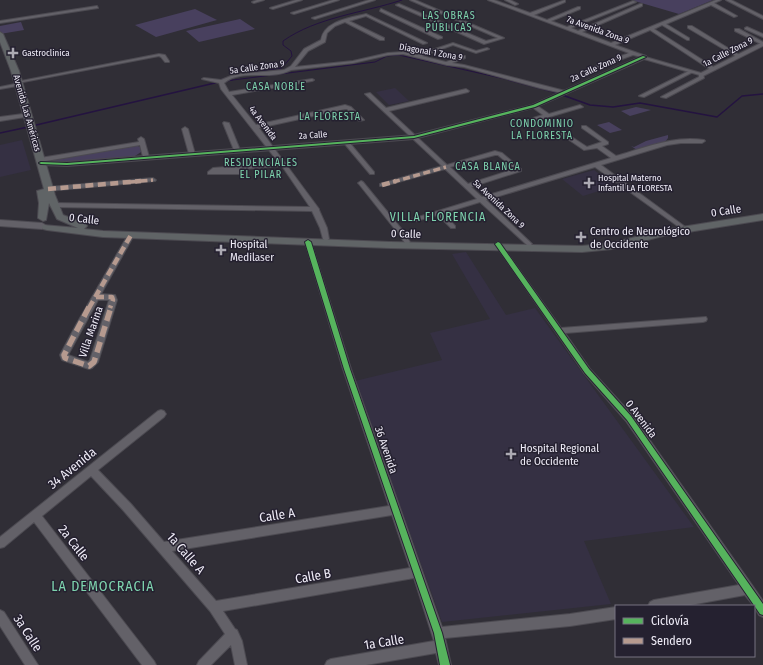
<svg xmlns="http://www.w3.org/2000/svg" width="763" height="665" viewBox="0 0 763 665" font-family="'Fira Sans Condensed',sans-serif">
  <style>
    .built { fill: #353043 }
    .green { fill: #48405e }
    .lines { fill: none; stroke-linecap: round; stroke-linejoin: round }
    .stream-far1 { stroke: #241340; stroke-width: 1 }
    .stream { stroke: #241340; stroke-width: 1.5 }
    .minor-casing { stroke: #4c4a51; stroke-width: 2 }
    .tertiary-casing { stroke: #4c4a51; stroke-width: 2 }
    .secondary-casing { stroke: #4c4a51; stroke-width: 2 }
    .primary-casing { stroke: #4c4a51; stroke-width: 2 }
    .minor { fill: #636168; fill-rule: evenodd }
    .tertiary { fill: #636168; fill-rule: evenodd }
    .secondary { fill: #636168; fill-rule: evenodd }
    .primary { fill: #606466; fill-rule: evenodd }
    .quiet-far2 { stroke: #b69a8f; stroke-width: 3.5; stroke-dasharray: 7 3.5; stroke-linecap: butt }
    .quiet-far1 { stroke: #b69a8f; stroke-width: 4.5; stroke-dasharray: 8 4.5; stroke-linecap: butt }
    .quiet { stroke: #b69a8f; stroke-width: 5.5; stroke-dasharray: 11 5.5; stroke-linecap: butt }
    .cycleway-casing { stroke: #252130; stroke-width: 2 }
    .cycleway { fill: #56b35d; fill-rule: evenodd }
    .poi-dot { fill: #acaab3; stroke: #252130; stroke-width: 1.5 }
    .labels { text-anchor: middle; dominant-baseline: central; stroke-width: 3; stroke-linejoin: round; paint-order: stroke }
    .far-street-label { font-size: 9px; fill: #efecf7; stroke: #252130 }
    .far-poi-label { font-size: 9px; fill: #efecf7; stroke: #252130; text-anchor: start }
    .far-neighbourhood-label { font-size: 10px; letter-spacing: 1px; fill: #7ed4ae; stroke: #252130 }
    .street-label { font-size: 11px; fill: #efecf7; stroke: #252130 }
    .poi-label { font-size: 11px; fill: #efecf7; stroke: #252130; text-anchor: start }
    .neighbourhood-label { font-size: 12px; letter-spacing: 1px; fill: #7ed4ae; stroke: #252130 }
    .near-street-label { font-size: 13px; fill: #efecf7; stroke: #252130 }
    .near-neighbourhood-label { font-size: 14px; letter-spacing: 1px; fill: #7ed4ae; stroke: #252130 }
  </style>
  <rect width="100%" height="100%" fill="#302e36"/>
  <g class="built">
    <polygon points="395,88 409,101 389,105 376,92"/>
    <polygon points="22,140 31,170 0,177 0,145"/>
    <polygon points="594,170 615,186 583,196 562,179"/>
    <polygon points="466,252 506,315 535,308 694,527 584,541 611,604 442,622 355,381 442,360 430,333 490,319 452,254"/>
  </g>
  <g class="green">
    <polygon points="631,0 713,0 679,14"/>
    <polygon points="195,9 217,20 156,37 135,25"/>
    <polygon points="240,19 255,29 199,42 186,31"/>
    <polygon points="21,22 24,30 0,34 0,26"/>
    <polygon points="636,107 651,110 630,116 621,111"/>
    <polygon points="609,122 622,130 610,133 597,125"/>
    <polygon points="668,135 668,138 665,142 637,150 631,146 634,147 646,141"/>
    <polygon points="136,145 140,147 141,152 135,156 53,163 45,161"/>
  </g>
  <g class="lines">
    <g class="stream-far1">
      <path d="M239,74l43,-6 10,-12 -1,-5 -8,-6v-4c34,-24 80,-28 119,-41"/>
      <polyline points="216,81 233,76"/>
      <polyline points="225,81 375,62 387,56 399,55 514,81"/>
    </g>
    <g class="stream">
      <polyline points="509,80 554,92 590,105 613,107 640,103 717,117 742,96 763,94"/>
      <polyline points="216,81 219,80"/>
      <polyline points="225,81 232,80"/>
      <polyline points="32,126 219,82"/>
      <polyline points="0,133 28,127"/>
    </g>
    <defs>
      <g id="minor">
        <polygon points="257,0 264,0 254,3 252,2"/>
        <polygon points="296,0 302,0 273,9 270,8"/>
        <polygon points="333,0 339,0 294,14 291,13"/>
        <polygon points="369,0 375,0 315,19 312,18"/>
        <polygon points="410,0 415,0 504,38 484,44 396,5 399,4 486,41 498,38"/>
        <polygon points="488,0 494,0 530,13 565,0 565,2 534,15 547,20 578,7 580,7 580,9 551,21 567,27 633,1 636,2 571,28 578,31 640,4 642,4 642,6 582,32 611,43 716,0 721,0 714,3 737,16 734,17 711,5 666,24 689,38 689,40 687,40 662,25 654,29 715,68 715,70 711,70 650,30 615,45 646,56 646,58 633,55 595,69 593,68 593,67 629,53"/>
        <polygon points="505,0 510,0 518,4 515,5"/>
        <polygon points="726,0 731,0 763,16 763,19"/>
        <polygon points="97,6 98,8 0,23 0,21"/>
        <polygon points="381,9 442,37 442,38 438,39 380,11"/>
        <path d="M366,14l61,29 -4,1 -57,-28 -17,5 35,17v2h-4l-35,-18 -10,4 -8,7 -2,9 -17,9 -13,16 58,-6 35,-8 15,-1 14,3 36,-12 23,8 11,-3 2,1 -13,4 -23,-8 -31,11 24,6 17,-6h2v2l-13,5 12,2 105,27 -3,2 -26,-6 -76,-21 -17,-2 -44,-11 -15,1 -35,8 -62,7c-21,11 -49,-2 -67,13l5,9 83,-13 2,1 -2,1 -80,14 24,30 89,-20 6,2 13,13 -5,1 -12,-12h-2l-86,19 60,81v1l8,18 2,11 -3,2 -3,-2 -3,-11 -8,-17 -259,-4 -3,-2 3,-2 257,4 -28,-41 -38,3 -2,4 -2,1h-32v-2l5,-4 66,-5 -58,-74 -2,-6 -17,-4 2,-1 17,2 10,-4 10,-2 43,-4 7,-4 13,-17 17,-9c3,-19 29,-22 45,-26z"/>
        <polygon points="688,26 692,26 741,56 737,57 688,28"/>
        <polygon points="747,27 763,34 763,37 745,29 745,28"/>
        <polygon points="735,29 739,29 763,42 763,45 735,31"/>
        <polygon points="159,54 165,55 169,61 169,62 165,62 161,57 159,56 18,83 16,82"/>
        <polygon points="689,71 693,72 644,97 639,96"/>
        <polygon points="699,74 703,74 704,78 666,98 661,97 697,78 699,77"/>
        <polygon points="15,84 17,85 17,86 0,89 0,87"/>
        <path d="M466,89l3,2 -1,1 -79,19 58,54 48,-14 7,2 19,16v2l-50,16 11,10 129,-39 -14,-10 -13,2 -25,-17 5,-1 23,15 15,-5 -20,-14v-2h4l22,16v2l-6,2 14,10c28,-8 58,-21 88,-16l1,1 -3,2h-21l-14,2 -66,20 83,61 -3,2 -2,-1 -84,-60 -109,33 45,43 1,1 -1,1h-4l-47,-43 -36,11 11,13v2h-4l-13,-13 -22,6h-4v-2l65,-20 -32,-30 -61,17h-4v-2l62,-18 -77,-72 5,-1 16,15zM495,155h3l17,14 -47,15 -18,-17z"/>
        <polygon points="532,105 536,105 549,114 580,105 583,107 532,122 529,120 530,119 543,115 532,107"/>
        <polygon points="23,114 25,115 25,117 0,121 0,117"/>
        <polygon points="224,122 229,123 240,150 239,151 234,150 223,123"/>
        <polygon points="185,127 188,129 195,154 194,155 189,154 182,129"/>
        <polygon points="141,137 144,139 149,157 148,158 143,157 140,145 40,162 37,160 40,158 139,142 138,139"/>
        <polygon points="344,141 348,141 374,172 374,174 370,174 344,143"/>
        <polygon points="153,178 156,180 155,181 48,191 45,189 48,187"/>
        <polygon points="361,181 363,182 403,231 410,242 409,243 405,243 398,233 359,184 358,183"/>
        <path d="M131,233l3,2 -33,59 14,1 2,5 -19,62 -6,6 -3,1 -27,-9 -2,-5 16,-30 52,-90zM98,300h11l-19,60 -2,2 -20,-7z"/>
        <path d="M308,240l3,2 40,127 91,258 128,-13 46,-7v12l-46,7 -125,12 6,27h-12l-3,-12 -70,12h-41l2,-4 4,-2 103,-18 -20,-63 -191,33 12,18 2,1 5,11 5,24h-12l-4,-20 -20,20h-14l2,-4 26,-27 -15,-23 -87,-101 -32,-34 -49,40 112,145 2,4h-14l-108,-143 -30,25 -4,1v-11l158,-126 3,-1 3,1 2,3 -2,3 -66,53 33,34 33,38 225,-36 -46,-137 -38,-127zM392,515l18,53 -194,33 -44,-50z"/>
        <polygon points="498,242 500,243 561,328 706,317 707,319 706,321 703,322 565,333 590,369 632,415 752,585 763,601 763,617 759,615 754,606 745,595 685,606 648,606 650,602 654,600 739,585 626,421 584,373 495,244"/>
        <polygon points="0,610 4,612 38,665 25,665 0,626"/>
      </g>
      <polygon id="tertiary" points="763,42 763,46 703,76 644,59 536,107 414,139 67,166 41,165 37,163 41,161 67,162 414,135 532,105 642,56 701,73"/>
      <polygon id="secondary" points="0,220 42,223 47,226 42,229 0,226"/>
      <polygon id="primary" points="0,32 3,34 19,71 55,195 63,215 86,224 87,226 84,229 103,231 390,242 582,246 612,243 663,230 763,214 763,220 663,236 612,249 582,252 390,248 103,237 47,230 43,229 42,227 43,225 78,228 57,219 49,203 46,220 43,221 38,218 39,203 37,191 44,189 11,71 0,42"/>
    </defs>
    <use href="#minor" class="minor-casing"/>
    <use href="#tertiary" class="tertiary-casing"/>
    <use href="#secondary" class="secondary-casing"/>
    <use href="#primary" class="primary-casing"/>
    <use href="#minor" class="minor"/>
    <use href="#tertiary" class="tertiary"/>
    <use href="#secondary" class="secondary"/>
    <use href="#primary" class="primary"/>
    <g class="quiet-far2">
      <polyline points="130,182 153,180"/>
      <polyline points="393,182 446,167"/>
    </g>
    <g class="quiet-far1">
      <polyline points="382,185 396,181"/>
      <polyline points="48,189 141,181"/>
      <polyline points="96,297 112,297 113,300 110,308"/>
      <polyline points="89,308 131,235"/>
    </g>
    <polyline class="quiet" points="89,307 64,355 65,358 89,366 94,362 111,307"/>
    <defs>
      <g id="cycleway">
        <polygon points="643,56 646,57 535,107 414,138 67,165 41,164 39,163 41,162 67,163 414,136 533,105"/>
        <polygon points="308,240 311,242 350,369 442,633 450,665 440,665 434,633 344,369 305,242"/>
        <polygon points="498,242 500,243 589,369 631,416 763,604 763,615 760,614 627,420 585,373 495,244"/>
      </g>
    </defs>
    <use href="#cycleway" class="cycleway-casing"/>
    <use href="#cycleway" class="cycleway"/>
  </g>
  <g class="poi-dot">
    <path d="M11 47h4v4h4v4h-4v4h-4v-4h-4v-4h4z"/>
    <path d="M587 177h4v4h4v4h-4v4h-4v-4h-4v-4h4z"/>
    <path d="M579 231h4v4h4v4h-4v4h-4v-4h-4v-4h4z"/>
    <path d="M219 244h4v4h4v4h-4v4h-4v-4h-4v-4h4z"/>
    <path d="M509 448h4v4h4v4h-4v4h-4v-4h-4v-4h4z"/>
  </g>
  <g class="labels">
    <g class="far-street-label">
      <text transform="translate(598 30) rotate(20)">7a Avenida Zona 9</text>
      <text transform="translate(431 52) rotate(10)">Diagonal 1 Zona 9</text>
      <text transform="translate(728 52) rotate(-27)">1a Calle Zona 9</text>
      <text transform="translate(257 67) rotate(-8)">5a Calle Zona 9</text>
      <text transform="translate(596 68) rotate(-24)">2a Calle Zona 9</text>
      <text transform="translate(27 113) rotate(74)">Avenida Las Américas</text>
      <text transform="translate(263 123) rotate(53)">4a Avenida</text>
      <text transform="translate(313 135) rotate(-4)">2a Calle</text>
      <text transform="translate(499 204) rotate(43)">5a Avenida Zona 9</text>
    </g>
    <g class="far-poi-label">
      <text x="22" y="53">Gastroclinica</text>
      <text x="598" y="178">Hospital Materno<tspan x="598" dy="10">Infantil LA FLORESTA</tspan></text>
    </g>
    <g class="far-neighbourhood-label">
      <text x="449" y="16">LAS OBRAS<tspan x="449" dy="12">PÚBLICAS</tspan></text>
      <text x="276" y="87">CASA NOBLE</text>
      <text x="330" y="117">LA FLORESTA</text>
      <text x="542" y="124">CONDOMINIO<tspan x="542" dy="12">LA FLORESTA</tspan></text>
      <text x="261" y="163">RESIDENCIALES<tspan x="261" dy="12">EL PILAR</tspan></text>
      <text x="488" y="167">CASA BLANCA</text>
    </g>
    <g class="street-label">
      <text transform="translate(726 211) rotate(-9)">0 Calle</text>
      <text transform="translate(84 219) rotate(7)">0 Calle</text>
      <text transform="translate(406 234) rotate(2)">0 Calle</text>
      <text transform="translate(91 332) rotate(-71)">Villa Marina</text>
      <text transform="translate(641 419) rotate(53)">0 Avenida</text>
      <text transform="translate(386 450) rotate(71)">36 Avenida</text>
    </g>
    <g class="poi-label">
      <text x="590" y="231">Centro de Neurológico<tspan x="590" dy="13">de Occidente</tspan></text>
      <text x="230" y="244">Hospital<tspan x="230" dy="13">Medilaser</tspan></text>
      <text x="520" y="448">Hospital Regional<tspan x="520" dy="13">de Occidente</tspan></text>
    </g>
    <g class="neighbourhood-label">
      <text x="438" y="217">VILLA FLORENCIA</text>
    </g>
    <g class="near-street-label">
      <text transform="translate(72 468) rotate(-39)">34 Avenida</text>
      <text transform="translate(277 515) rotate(-9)">Calle A</text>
      <text transform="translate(74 543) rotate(52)">2a Calle</text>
      <text transform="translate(186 553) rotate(49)">1a Calle A</text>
      <text transform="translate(313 576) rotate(-10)">Calle B</text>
      <text transform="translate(28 633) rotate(57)">3a Calle</text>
      <text transform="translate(384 642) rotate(-9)">1a Calle</text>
    </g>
    <g class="near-neighbourhood-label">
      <text x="103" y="586">LA DEMOCRACIA</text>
    </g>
  </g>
  <rect x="615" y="605" width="140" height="52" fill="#252130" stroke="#767280"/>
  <rect x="623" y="618" width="20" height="6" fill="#56b35d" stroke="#767280"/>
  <text x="651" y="625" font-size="12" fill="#efecf7">Ciclovía</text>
  <rect x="623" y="638" width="20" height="6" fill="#b69a8f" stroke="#767280"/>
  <text x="651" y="645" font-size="12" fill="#efecf7">Sendero</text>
</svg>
